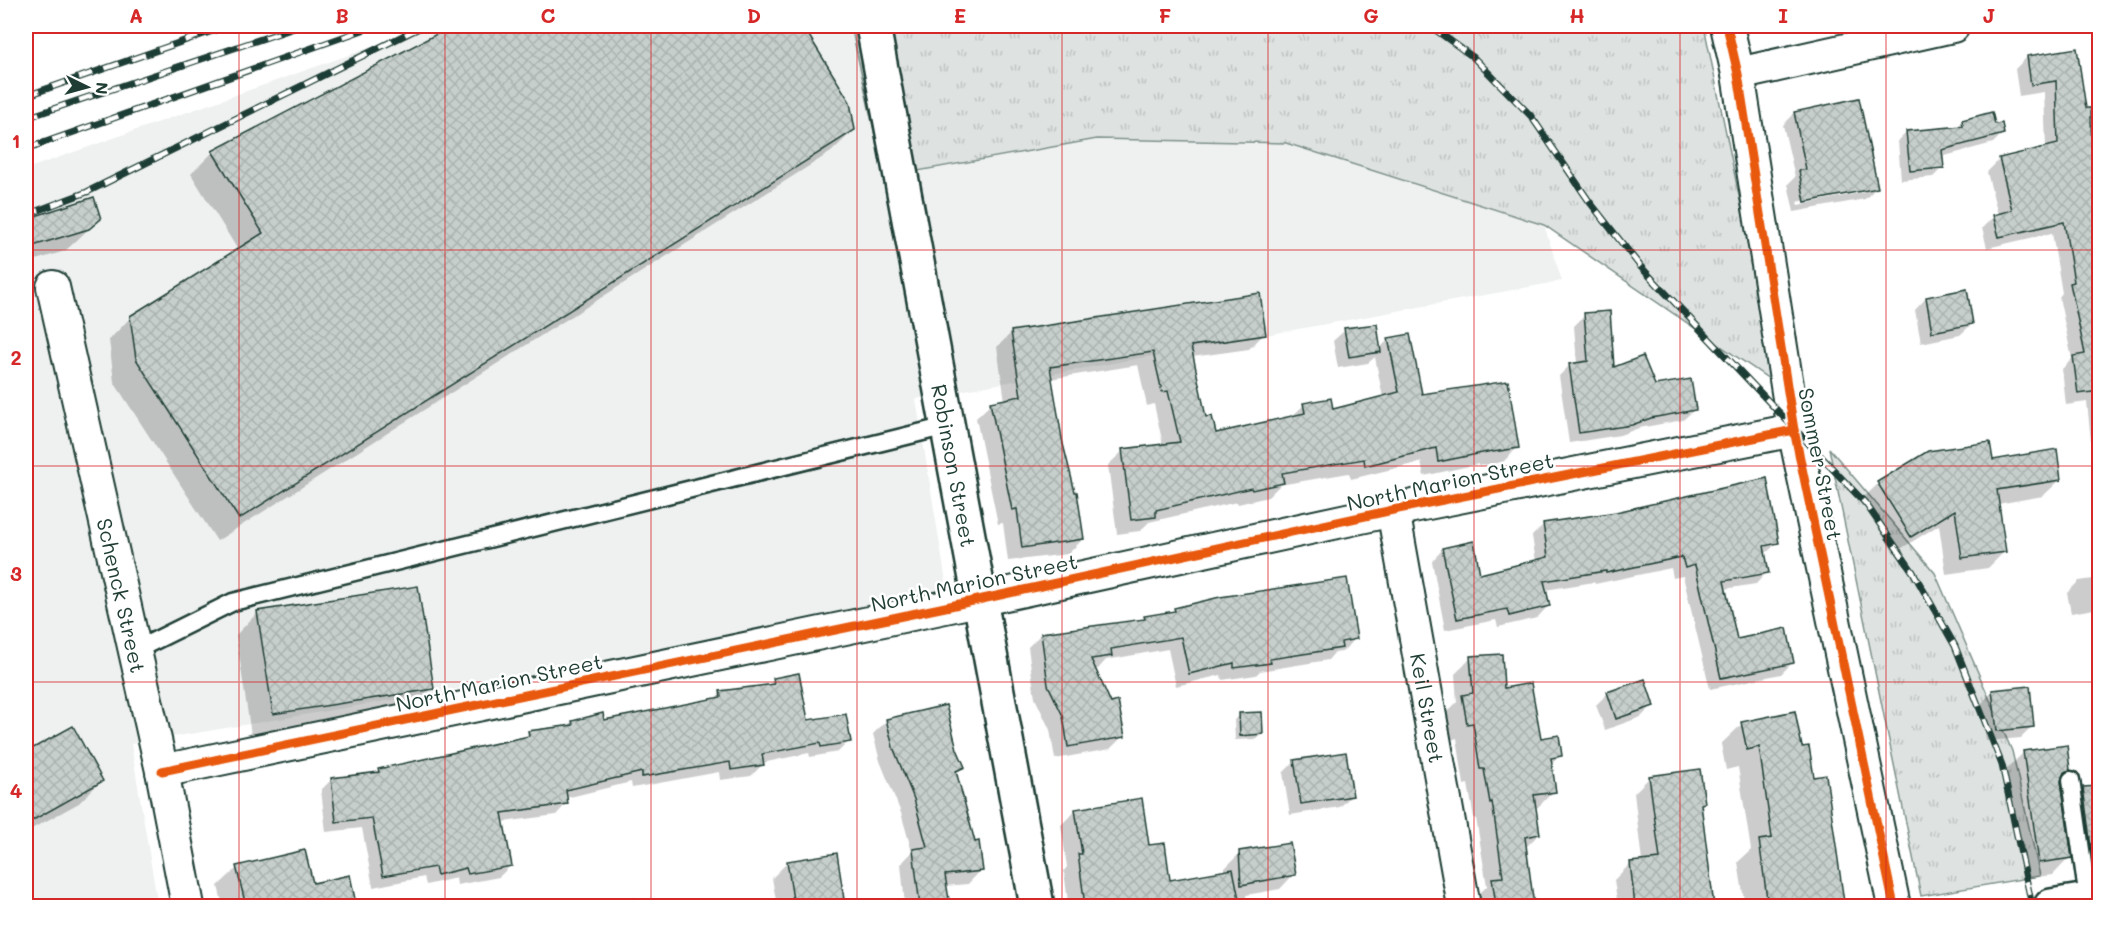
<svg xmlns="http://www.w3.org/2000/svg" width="2125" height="932" viewBox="0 0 2125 932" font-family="Mali,sans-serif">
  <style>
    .built { fill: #eef1f0 }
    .grass { fill: url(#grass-tufts); stroke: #7e908b; stroke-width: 1.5 }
    .shadow { fill: #0003; fill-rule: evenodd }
    .building { fill: url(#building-cross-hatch); stroke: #1f3d34; stroke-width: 1.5 }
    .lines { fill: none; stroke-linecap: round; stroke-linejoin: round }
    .service-casing { stroke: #1f3d34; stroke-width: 21 }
    .minor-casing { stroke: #1f3d34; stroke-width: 36 }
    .tertiary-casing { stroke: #1f3d34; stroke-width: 38 }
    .service { stroke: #fff; stroke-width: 16 }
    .minor { stroke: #fff; stroke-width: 32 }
    .tertiary { stroke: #fff; stroke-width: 33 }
    .rail-casing { stroke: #1f3d34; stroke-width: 7 }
    .rail { stroke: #fff; stroke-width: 4.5; stroke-dasharray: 14; stroke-linecap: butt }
    .cycleway-casing { stroke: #fff; stroke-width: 13 }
    .cycleway { stroke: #e8590c; stroke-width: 9 }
    .grid { fill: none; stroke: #d62828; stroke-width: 1.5; stroke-opacity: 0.55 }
    .labels { text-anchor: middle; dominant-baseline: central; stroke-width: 5; stroke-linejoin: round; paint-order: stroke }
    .street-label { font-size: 21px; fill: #1f3d34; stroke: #fff }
    .neatline { fill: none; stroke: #d62828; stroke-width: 2 }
    .grid-label { font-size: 20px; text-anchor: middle; font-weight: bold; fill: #d62828 }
  </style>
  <defs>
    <pattern id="grass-tufts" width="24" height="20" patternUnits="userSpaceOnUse" patternTransform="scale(1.5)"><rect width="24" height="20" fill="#dee3e2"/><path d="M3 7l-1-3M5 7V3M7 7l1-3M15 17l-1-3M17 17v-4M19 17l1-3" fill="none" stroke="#bec4c2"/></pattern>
    <pattern id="building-cross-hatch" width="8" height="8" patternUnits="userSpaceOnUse" patternTransform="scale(1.5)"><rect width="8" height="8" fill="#c7cfcc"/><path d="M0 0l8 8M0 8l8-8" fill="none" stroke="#aab3b0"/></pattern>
  </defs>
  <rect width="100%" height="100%" fill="#fff"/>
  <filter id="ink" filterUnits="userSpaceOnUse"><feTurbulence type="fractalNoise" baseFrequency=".0167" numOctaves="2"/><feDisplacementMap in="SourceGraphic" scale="12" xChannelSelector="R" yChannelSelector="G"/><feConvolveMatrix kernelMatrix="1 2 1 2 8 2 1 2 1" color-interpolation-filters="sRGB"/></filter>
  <g filter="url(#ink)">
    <polygon class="built" points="431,26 851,26 884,176 1097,139 1286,143 1544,225 1562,281 916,399 950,606 131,744 158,906 26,906 26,169"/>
    <g class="grass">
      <polygon points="851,26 1704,26 1778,385 1544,225 1286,143 1097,139 884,177"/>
      <polygon points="1829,448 1935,573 2012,751 2040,876 1921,896"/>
    </g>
    <g class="shadow">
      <polygon points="456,26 801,26 809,37 854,130 831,152 217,541 114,382 109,340 131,317 238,250 191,174 213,152"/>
      <polygon points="2076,50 2091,165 2100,164 2100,507 2094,471 2087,402 2066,405 2062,369 2072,359 2059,297 2062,293 2052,233 1987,248 1982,228 1994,216 1998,215 1987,172 1999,160 2046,148 2044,92 2019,96 2015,69 2027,57"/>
      <path d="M1795,113l82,74 -12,12 -71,13 -6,-28 7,-7 -12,-52zM1865,189v3l-67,13 -1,-3z"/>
      <polygon points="1963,121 1994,125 2002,134 1993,143 1941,157 1942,168 1933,177 1901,180 1898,141 1907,132 1956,128"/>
      <polygon points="93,199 99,219 76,241 65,251 26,263 26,220"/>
      <polygon points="1926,298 1972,324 1960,335 1921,343 1915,310"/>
      <polygon points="1585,315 1613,369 1654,387 1694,410 1683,420 1639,428 1620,435 1569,443 1559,376 1570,365 1577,364 1574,326"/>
      <polygon points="1345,330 1379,349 1389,339 1421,396 1518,447 1503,462 1478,466 1478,464 1424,476 1421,462 1351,479 1349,473 1280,485 1268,497 1238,504 1237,502 1149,522 1140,531 1117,534 1108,465 1123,451 1163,445 1154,404 1147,406 1138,365 1050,379 1062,444 1083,539 1068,554 1008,561 1003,523 998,524 976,418 991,404 1005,401 997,347 1012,332 1264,334 1249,349 1192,357 1205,418 1214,435 1291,417 1304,405 1332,410 1383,398 1375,357 1368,363 1338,368 1333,341"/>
      <polygon points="1991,461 2060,480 2043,496 1998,504 2005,551 1988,568 1946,574 1939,525 1894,553 1861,500 1878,484"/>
      <polygon points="1543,525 1777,543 1764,555 1767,572 1756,584 1724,589 1736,640 1793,662 1781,674 1710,689 1683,576 1673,578 1671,568 1595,584 1594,582 1545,590 1548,606 1537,618 1498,627 1496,620 1445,630 1432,561 1443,549 1479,575 1536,562 1532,536"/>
      <polygon points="2100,578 2100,608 2071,613 2067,593 2079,581"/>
      <polygon points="1175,610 1355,639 1342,652 1334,653 1328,660 1260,671 1256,675 1222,680 1221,675 1176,686 1168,649 1106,660 1098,669 1094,669 1123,736 1110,749 1055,759 1050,730 1035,698 1028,647 1041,634 1142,621 1145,618 1171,614"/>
      <polygon points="258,612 432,688 410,710 251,735 236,635"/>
      <polygon points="1471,658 1503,690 1540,739 1561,755 1550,765 1554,791 1538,807 1535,808 1539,834 1525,848 1533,906 1478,906 1477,896 1487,886 1476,818 1474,818 1468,784 1464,785 1457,738 1451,740 1446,713 1457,702 1455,674"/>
      <polygon points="774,680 806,722 849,741 838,752 810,757 809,753 762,763 762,765 751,776 720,780 719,772 632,788 631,782 566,798 567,803 556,815 503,822 510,866 499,877 457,885 456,878 426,885 424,877 373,887 362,828 326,832 321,790 332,779 375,774 379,770 524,738 529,733 567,727 572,722 603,722 714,700 721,692 767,686"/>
      <polygon points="1993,691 2033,726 2021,738 1986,741 1982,703"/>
      <polygon points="1608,693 1652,706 1641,717 1605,730 1596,705"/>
      <polygon points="1240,715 1262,734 1256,739 1235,740 1234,720"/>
      <polygon points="887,720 956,750 963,767 956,774 981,870 968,884 945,886 949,906 905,906 901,864 912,852 901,813 880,761 873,734"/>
      <polygon points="1742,724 1812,778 1843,901 1837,906 1745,906 1738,862 1751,850 1738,767 1726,770 1721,744"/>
      <polygon points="72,728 101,781 79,803 26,832 26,754"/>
      <polygon points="2023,753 2069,769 2059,781 2070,857 2053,875 2022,879 2006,770"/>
      <polygon points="1295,761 1351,796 1340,807 1290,815 1283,773"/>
      <polygon points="1650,777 1703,803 1700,807 1713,906 1618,906 1614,880 1630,864 1642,862 1634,793"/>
      <polygon points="2100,787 2100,865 2079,867 2070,802 2083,789"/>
      <polygon points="1076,810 1148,847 1169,882 1225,872 1225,868 1240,853 1294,874 1280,889 1246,895 1248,906 1098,906 1097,899 1068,902 1064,871 1067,867 1061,825"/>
      <polygon points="836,855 844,906 777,906 772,878 788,862"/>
      <polygon points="237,868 312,884 349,877 355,906 223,906 218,886"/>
      <polygon points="636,897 638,906 597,906 598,906"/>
    </g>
    <g class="building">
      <polygon points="452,26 803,26 850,102 855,130 239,519 136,359 130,316 263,233 212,151"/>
      <polygon points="2077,48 2086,108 2091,108 2092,163 2100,163 2100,391 2078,394 2073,356 2085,354 2070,283 2074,282 2064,222 1999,237 1993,215 2012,210 1999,158 2058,144 2056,81 2031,85 2027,56"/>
      <polygon points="1859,98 1878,188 1805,202 1799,171 1806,169 1794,112"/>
      <polygon points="1992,112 1995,124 2002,123 2004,134 1942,150 1944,168 1910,171 1906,131 1963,126 1962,120"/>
      <polygon points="94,197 101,219 89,229 26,248 26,219"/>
      <polygon points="1967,289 1973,324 1932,332 1926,297"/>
      <polygon points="1260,293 1266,335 1191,346 1206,417 1212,416 1216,433 1305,413 1303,403 1331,398 1333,409 1399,392 1388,338 1410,334 1422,394 1508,381 1519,448 1493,452 1492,451 1438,462 1436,448 1365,466 1364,459 1282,473 1284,483 1252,490 1251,488 1156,510 1156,517 1131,520 1122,449 1180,442 1168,391 1162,392 1153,352 1050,367 1063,444 1075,492 1077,492 1084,539 1022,548 1017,509 1012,510 990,402 1021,396 1011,331"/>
      <polygon points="1610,311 1614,367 1643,356 1655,385 1691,379 1696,410 1651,418 1632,425 1579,433 1569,364 1588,361 1584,313"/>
      <polygon points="1377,324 1381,352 1349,357 1344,328"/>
      <polygon points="1990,442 1993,460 2057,449 2061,480 1997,490 2006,552 1962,558 1955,510 1911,537 1877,482 1928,451"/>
      <polygon points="1767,478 1779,543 1764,546 1769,573 1724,581 1737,639 1787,628 1794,663 1721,678 1695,565 1685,568 1682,557 1606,573 1606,571 1544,581 1550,606 1509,616 1507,609 1457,619 1442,548 1474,541 1480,574 1548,557 1543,523 1616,512"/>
      <polygon points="1347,578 1357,639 1341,642 1342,648 1270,659 1271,663 1234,668 1234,663 1189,674 1181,637 1111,649 1112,656 1091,659 1111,703 1118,701 1125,737 1068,747 1063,716 1048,685 1041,633 1145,619 1144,616 1175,611 1174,608 1220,597"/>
      <polygon points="418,586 434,689 273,714 257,611"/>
      <polygon points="1502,654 1504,688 1531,683 1541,738 1559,735 1562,756 1551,758 1556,792 1534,795 1540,834 1525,837 1534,906 1496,906 1492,878 1503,877 1492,802 1490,803 1484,769 1480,769 1473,723 1467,724 1462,695 1473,693 1470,656"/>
      <polygon points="799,673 808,720 846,714 851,742 821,747 820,743 762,754 764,765 731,770 730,762 642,777 642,772 566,790 568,804 502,813 512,866 468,874 466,868 437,875 435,867 383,876 372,818 336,822 331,778 379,772 378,769 529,736 528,731 573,725 572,721 603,713 604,720 721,697 720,691 774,684 773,678"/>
      <polygon points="1645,679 1654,706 1616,719 1607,692"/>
      <polygon points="2030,686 2034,727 1997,731 1992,690"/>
      <polygon points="946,705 957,749 965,767 956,771 975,842 979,841 983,871 945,875 950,906 920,906 913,849 927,847 914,799 893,747 886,719"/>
      <polygon points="1795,711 1802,747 1809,746 1814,777 1826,775 1844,902 1812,906 1768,906 1759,840 1772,838 1759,747 1747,750 1741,722"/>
      <polygon points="1262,712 1263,734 1240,736 1239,713"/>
      <polygon points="73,726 103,781 26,824 26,752"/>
      <polygon points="2067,745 2070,770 2064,772 2061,781 2072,858 2039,863 2023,751"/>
      <polygon points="1346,752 1353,796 1301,804 1294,760"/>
      <polygon points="1700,769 1705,803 1701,804 1714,906 1635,906 1630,862 1660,859 1649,776"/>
      <polygon points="2100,786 2100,854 2092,854 2083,787"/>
      <polygon points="1142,798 1149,845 1165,843 1170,880 1233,869 1239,899 1198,906 1085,906 1078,854 1082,854 1075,809"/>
      <polygon points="1290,843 1296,875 1241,885 1239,851"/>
      <polygon points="305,850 313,883 350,875 356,904 345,906 246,906 236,866"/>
      <polygon points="837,853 845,906 794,906 787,861"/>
    </g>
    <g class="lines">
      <defs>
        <g id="service">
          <polyline points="136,650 233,602 947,426"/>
          <polyline points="2071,780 2089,906"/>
        </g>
        <g id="minor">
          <polyline points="1727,26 1738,74 1794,430 1894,906"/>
          <polyline points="1738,74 1953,26"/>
          <path id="s1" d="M53,287l109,484 26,135"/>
          <path id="s2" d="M1393,510l71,396"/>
          <polyline points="162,771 950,606 1393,510 1794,430"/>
        </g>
        <g id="tertiary">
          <path id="s3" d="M873,26l164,880"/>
          <polyline points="2051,906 2100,898"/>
        </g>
      </defs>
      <use href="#service" class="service-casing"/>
      <use href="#minor" class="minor-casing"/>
      <use href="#tertiary" class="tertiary-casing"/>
      <use href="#service" class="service"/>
      <use href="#minor" class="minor"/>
      <use href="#tertiary" class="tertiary"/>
      <defs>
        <g id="rail">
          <polyline points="1430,26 1473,57 1531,116 1589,201 1640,266 1866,504 1913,572 1955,646 2002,765 2032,906"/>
          <polyline points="26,96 227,26"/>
          <polyline points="26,118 300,26"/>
          <polyline points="26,149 374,26"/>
          <polyline points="26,215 87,192 423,26"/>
        </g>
      </defs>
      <use href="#rail" class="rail-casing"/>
      <use href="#rail" class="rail"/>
      <defs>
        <g id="cycleway">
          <polyline points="1727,26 1738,74 1794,430 1894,906"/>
          <polyline points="162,771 950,606 1393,510 1794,430"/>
        </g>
      </defs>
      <use href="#cycleway" class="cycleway-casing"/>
      <use href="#cycleway" class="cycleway"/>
    </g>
  </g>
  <path class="grid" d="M239,26v880M445,26v880M651,26v880M857,26v880M1062,26v880M1268,26v880M1474,26v880M1680,26v880M1886,26v880M26,250h2074M26,466h2074M26,682h2074"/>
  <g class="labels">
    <g class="street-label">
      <text transform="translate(1821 464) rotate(79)">Sommer Street</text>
      <text stroke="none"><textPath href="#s3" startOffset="447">Robinson Street</textPath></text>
      <text transform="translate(1450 481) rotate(-12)">North Marion Street</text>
      <text transform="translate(974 582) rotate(-12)">North Marion Street</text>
      <text stroke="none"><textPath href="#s1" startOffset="316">Schenck Street</textPath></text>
      <text transform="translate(499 682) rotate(-12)">North Marion Street</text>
      <text stroke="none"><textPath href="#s2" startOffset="201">Keil Street</textPath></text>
    </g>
  </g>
  <rect width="2125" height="932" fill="none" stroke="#fff" stroke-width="66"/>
  <g transform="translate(87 87) rotate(95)" stroke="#ffffff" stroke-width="4.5" paint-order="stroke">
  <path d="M0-4.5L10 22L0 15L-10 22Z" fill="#1f3d34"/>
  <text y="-9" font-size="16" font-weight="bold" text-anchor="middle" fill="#1f3d34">N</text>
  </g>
  <rect x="33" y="33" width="2059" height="866" class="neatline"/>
  <g class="grid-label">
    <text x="136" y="23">A</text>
    <text x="342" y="23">B</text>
    <text x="548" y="23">C</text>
    <text x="754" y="23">D</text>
    <text x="960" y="23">E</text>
    <text x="1165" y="23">F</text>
    <text x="1371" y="23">G</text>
    <text x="1577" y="23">H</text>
    <text x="1783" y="23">I</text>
    <text x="1989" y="23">J</text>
    <text x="16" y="148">1</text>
    <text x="16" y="365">2</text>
    <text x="16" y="581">3</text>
    <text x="16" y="798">4</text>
  </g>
</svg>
